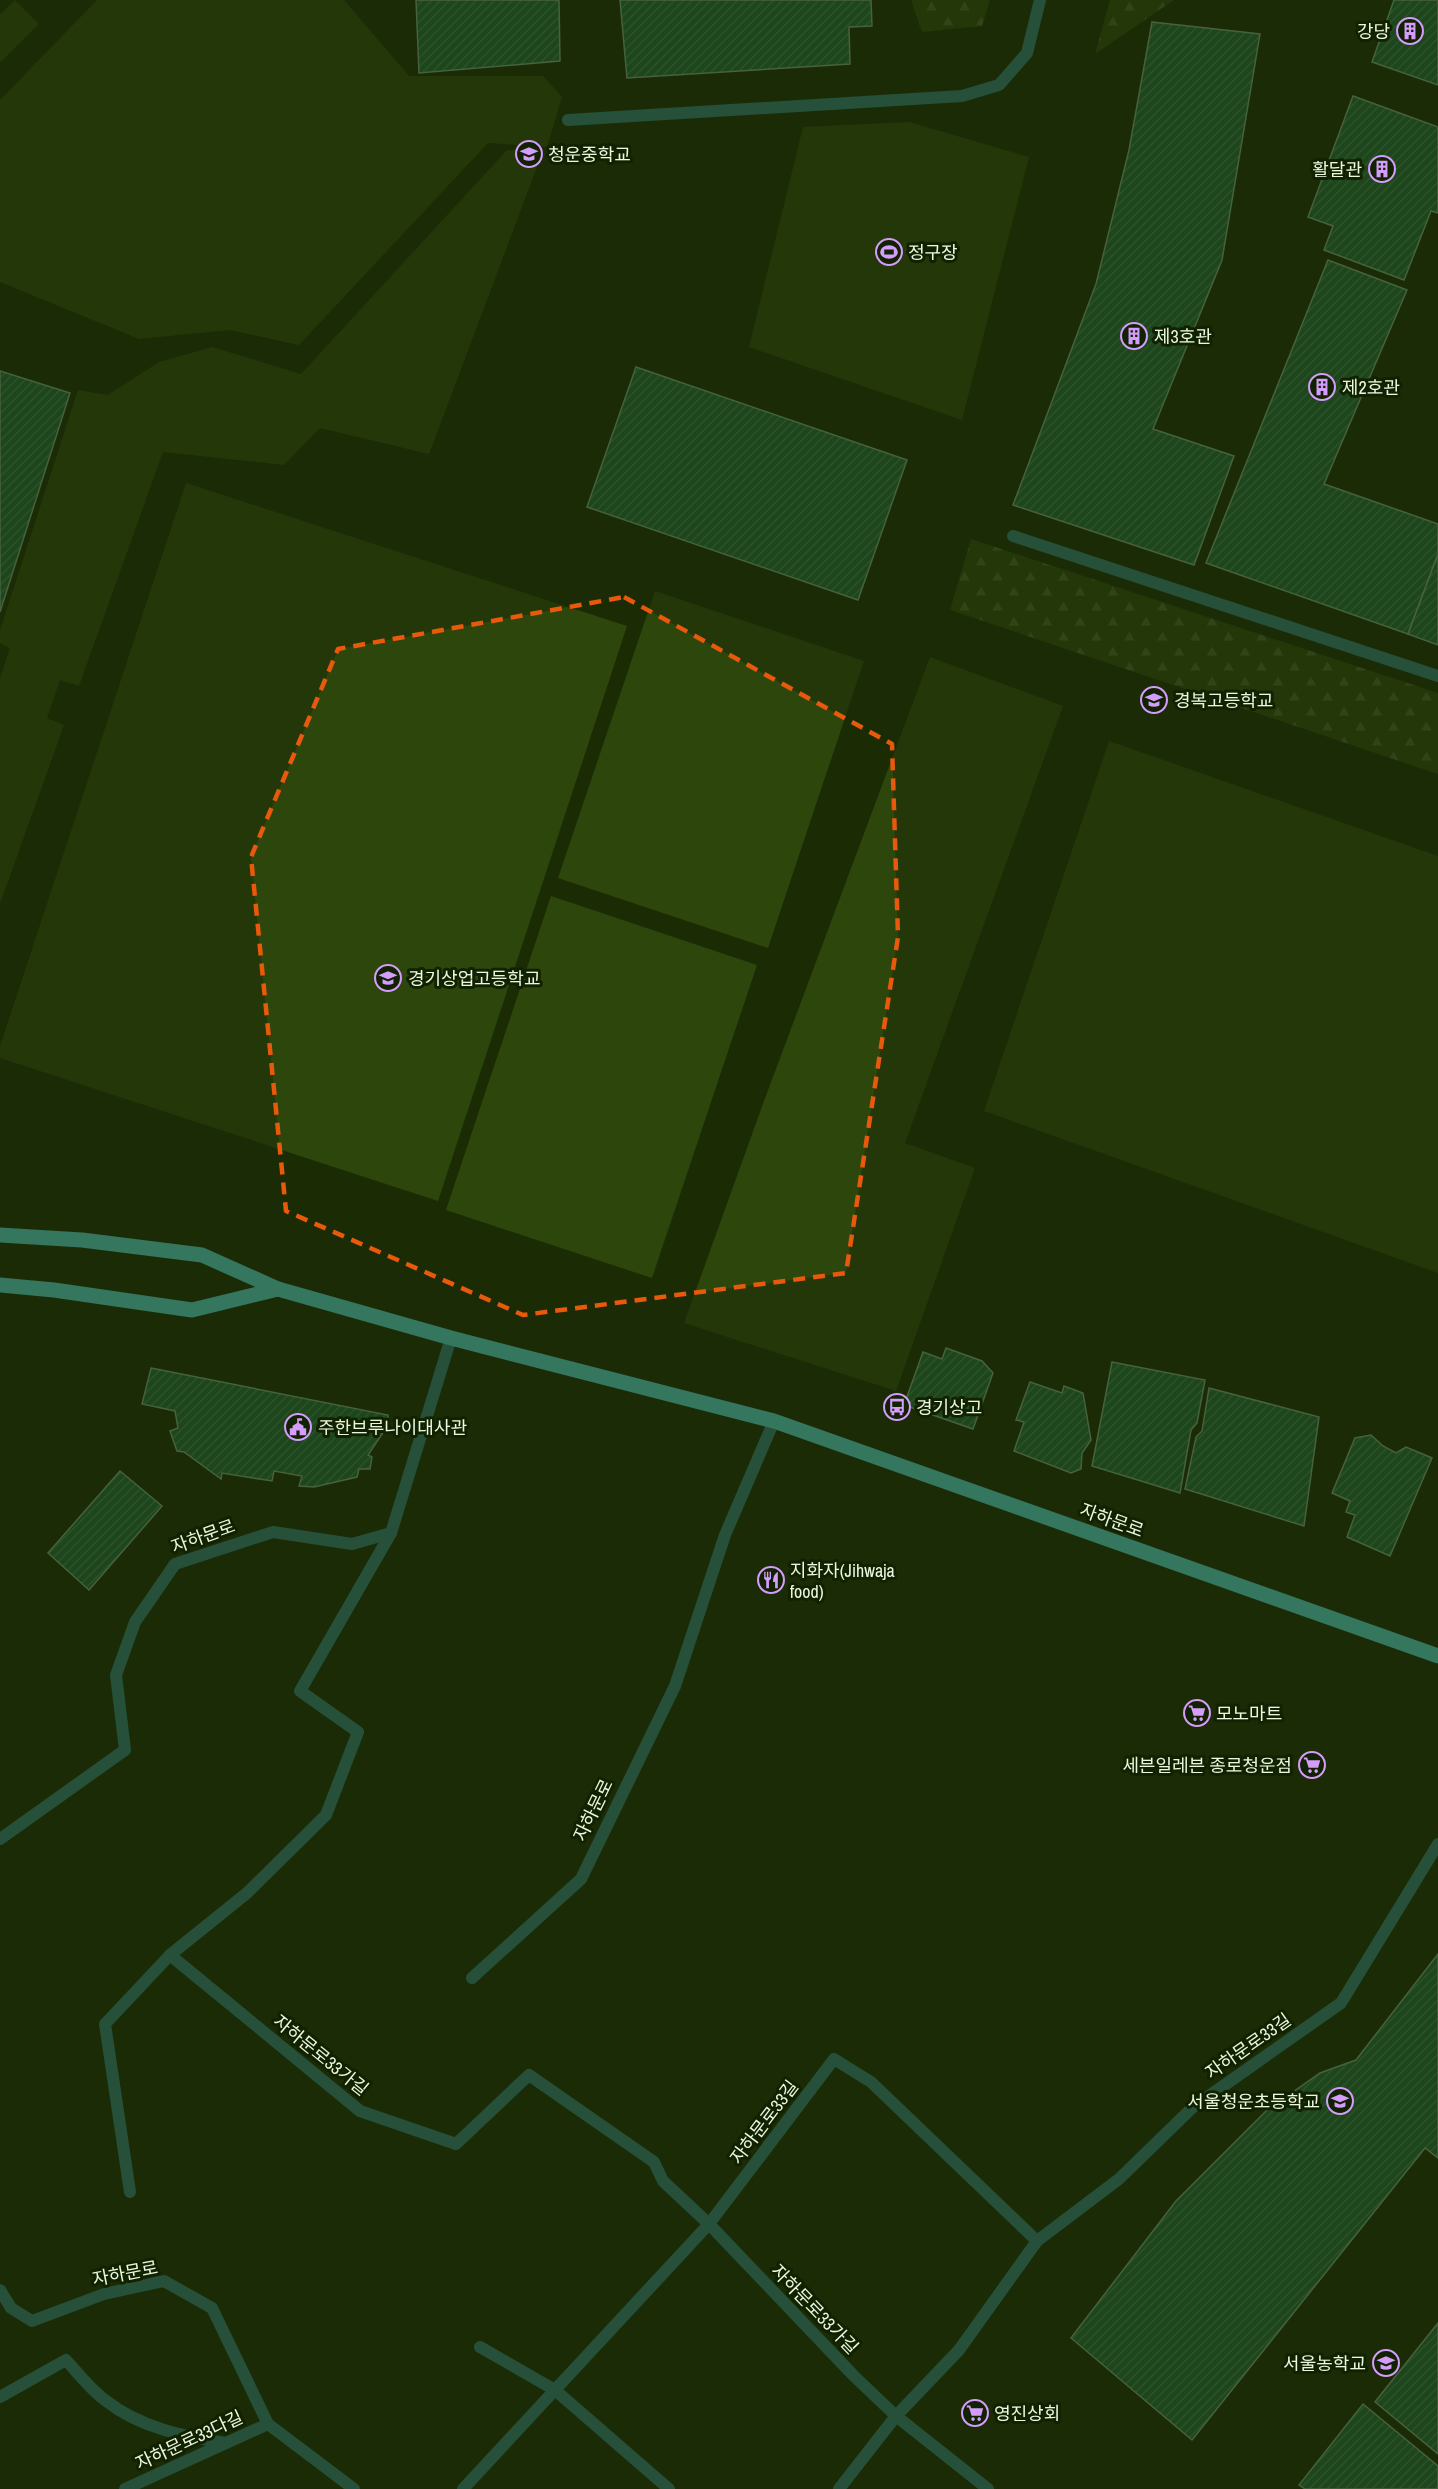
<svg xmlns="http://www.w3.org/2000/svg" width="1438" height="2489" viewBox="0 0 1438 2489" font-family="'Archivo Narrow','Noto Sans KR',sans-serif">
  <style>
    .green { fill: #2d460c }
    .forest { fill: url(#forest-firs) }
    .building { fill: url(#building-hatch); stroke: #79a282; stroke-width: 1.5 }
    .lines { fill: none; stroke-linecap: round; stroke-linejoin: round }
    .lane { stroke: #337d79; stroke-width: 12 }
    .street { stroke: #337d79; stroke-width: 12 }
    .primary { stroke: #53d0ca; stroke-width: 15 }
    .marked { fill: none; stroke: #e8590c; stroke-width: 4.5; stroke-dasharray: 12 8; stroke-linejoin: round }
    .labels { text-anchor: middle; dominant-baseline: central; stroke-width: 6; stroke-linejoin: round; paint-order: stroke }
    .poi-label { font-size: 18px; fill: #ebf7e0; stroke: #120; text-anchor: start }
    .street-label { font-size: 18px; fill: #ebf7e0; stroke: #120 }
  </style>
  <defs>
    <pattern id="forest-firs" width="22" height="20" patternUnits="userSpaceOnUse" patternTransform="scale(1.5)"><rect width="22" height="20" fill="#2d460c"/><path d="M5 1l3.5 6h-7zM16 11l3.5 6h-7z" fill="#4c612f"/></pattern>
    <pattern id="building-hatch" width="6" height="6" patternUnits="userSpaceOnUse" patternTransform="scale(1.5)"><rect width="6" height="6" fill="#226738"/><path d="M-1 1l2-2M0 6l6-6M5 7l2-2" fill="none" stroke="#427e54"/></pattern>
  </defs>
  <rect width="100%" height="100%" fill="#1b2c05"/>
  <g class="green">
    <polygon points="15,0 39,24 0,63 0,14"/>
    <polygon points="97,0 344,0 409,76 543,76 562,97 547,147 488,143 299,345 230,330 139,339 0,282 0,100"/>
    <polygon points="909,122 1029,157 962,420 749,347 803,127"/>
    <polygon points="507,150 543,151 429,454 320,428 284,465 163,452 79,686 60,680 47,718 64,725 0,904 0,678 10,648 0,643 0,630 78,390 108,395 159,362 212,347 301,374"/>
    <polygon points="186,483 627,626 438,1201 0,1058 0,1046"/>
    <polygon points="655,591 864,661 768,948 558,878"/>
    <polygon points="930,657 1063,706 905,1143 975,1168 896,1391 684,1323 764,1101"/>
    <polygon points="1109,741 1438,856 1438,1273 984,1111"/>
    <polygon points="551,896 757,965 652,1278 446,1210"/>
  </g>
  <g class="forest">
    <polygon points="911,0 990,0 982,26 922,32"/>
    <polygon points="1110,0 1174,0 1095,54"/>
    <polygon points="971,539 1438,693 1438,774 950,610"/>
  </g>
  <g class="building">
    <polygon points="416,0 559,0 560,61 419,73"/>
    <polygon points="620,0 871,0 872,26 849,27 850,64 627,78"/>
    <polygon points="1394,0 1438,0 1438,85 1372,62"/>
    <polygon points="1152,22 1260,34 1222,260 1153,429 1234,456 1194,565 1013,505 1096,284 1129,150"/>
    <polygon points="1353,96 1438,127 1438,213 1431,211 1404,280 1324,250 1333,226 1308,217"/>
    <polygon points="1328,260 1407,290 1324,484 1438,524 1438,554 1408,634 1206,563"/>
    <polygon points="636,367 907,460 858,600 587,507"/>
    <polygon points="0,371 70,393 0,612"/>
    <polygon points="1438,554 1438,645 1408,634"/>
    <polygon points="946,1348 982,1361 993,1373 973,1429 904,1405 923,1352 942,1359"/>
    <polygon points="1112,1362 1205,1380 1197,1423 1191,1430 1180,1493 1092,1466"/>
    <polygon points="151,1368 388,1415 388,1425 368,1455 372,1457 370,1469 359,1469 357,1477 314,1487 299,1486 302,1476 274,1471 272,1481 222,1473 221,1479 184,1452 177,1451 170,1431 178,1428 175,1411 142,1404"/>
    <polygon points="1030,1382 1062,1393 1064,1386 1083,1393 1091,1440 1082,1453 1081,1469 1071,1473 1014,1451 1024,1422 1016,1420"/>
    <polygon points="1209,1388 1319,1417 1304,1526 1185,1489 1196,1437 1202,1431"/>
    <polygon points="1371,1435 1383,1446 1396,1453 1406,1447 1432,1458 1390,1556 1347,1537 1355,1515 1346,1512 1350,1501 1332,1493 1355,1438"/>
    <polygon points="120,1471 162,1506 89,1590 48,1553"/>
    <polygon points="1438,1954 1438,2158 1425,2148 1192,2440 1071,2338 1176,2201 1266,2111 1320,2073 1356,2060"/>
    <polygon points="1438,2323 1438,2454 1375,2402"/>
    <polygon points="1363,2404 1438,2466 1438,2489 1305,2489 1299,2485"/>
  </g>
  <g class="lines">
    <g class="lane">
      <polyline points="1013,536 1438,676"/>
      <polyline points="391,1533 300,1691 358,1732 326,1815 247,1893 170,1955 360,2111 456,2144 529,2075 654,2162 663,2181 709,2224 854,2376 896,2416 988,2489"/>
      <polyline points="0,1839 125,1750 116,1675 135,1622 175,1564 273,1532 352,1544 391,1533 451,1338"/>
      <polyline points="472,1978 581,1879 675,1686 725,1535 774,1421"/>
      <polyline points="130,2192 105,2024 170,1955"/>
      <polyline points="0,2290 11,2308 32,2321 104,2294 164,2281 212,2308 268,2424"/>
      <polyline points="480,2347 555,2390 669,2489"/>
      <path d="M0,2397l66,-37c12,13 24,29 39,40 35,28 78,36 121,43"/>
      <polyline points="125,2489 268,2424 354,2489"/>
      <polyline points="463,2489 709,2224 834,2059 871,2082 1037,2241"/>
      <polyline points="839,2489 896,2416 959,2350 1037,2241 1119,2179 1192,2108 1341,2003 1438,1844"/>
    </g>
    <polyline class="street" points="568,120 962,96 999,85 1027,53 1040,0"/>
    <g class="primary">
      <polyline points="0,1235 82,1240 202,1255 278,1289 451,1338 774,1421 1438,1656"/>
      <polyline points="0,1285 54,1290 192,1310 278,1289"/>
    </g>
  </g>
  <path d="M0 0H1438V2489H0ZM624,597l268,147 6,193 -52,336 -323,42 -237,-104 -35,-354 87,-208z" fill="#1b2c05" fill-opacity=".55" fill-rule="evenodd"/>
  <path class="marked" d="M624,597l268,147 6,193 -52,336 -323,42 -237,-104 -35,-354 87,-208z"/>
  <defs>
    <symbol id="building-ring" viewBox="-11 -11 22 22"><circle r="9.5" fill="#120" stroke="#d49cfb" stroke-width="1.5"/><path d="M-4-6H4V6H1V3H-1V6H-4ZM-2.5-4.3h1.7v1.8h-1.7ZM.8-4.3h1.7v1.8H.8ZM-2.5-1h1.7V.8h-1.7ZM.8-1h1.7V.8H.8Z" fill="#d49cfb"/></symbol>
    <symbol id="school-ring" viewBox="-11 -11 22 22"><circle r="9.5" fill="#120" stroke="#d49cfb" stroke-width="1.5"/><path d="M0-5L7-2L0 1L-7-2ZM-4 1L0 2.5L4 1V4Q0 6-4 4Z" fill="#d49cfb"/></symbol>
    <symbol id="stadium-ring" viewBox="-11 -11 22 22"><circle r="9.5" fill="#120" stroke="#d49cfb" stroke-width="1.5"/><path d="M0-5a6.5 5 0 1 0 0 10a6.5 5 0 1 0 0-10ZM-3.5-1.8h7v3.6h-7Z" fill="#d49cfb"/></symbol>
    <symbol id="bus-ring" viewBox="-11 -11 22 22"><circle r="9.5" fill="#120" stroke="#d49cfb" stroke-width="1.5"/><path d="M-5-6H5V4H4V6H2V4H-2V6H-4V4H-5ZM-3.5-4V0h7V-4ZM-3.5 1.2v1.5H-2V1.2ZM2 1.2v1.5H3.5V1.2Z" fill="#d49cfb"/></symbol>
    <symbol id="civic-ring" viewBox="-11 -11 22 22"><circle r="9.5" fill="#120" stroke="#d49cfb" stroke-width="1.5"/><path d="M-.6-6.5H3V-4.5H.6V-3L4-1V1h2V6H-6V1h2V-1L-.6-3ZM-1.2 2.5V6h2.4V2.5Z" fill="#d49cfb"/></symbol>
    <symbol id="restaurant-ring" viewBox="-11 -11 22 22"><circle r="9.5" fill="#120" stroke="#d49cfb" stroke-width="1.5"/><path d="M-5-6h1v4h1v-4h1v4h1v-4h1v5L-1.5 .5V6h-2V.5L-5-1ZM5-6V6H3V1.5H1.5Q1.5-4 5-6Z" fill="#d49cfb"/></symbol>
    <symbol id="supermarket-ring" viewBox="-11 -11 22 22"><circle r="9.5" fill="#120" stroke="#d49cfb" stroke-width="1.5"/><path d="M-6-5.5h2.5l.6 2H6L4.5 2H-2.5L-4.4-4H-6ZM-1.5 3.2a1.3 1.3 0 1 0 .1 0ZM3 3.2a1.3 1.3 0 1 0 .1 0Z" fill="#d49cfb"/></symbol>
  </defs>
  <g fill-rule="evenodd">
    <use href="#building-ring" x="1395" y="16" width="30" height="30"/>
    <use href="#school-ring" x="514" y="139" width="30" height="30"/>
    <use href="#building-ring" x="1367" y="154" width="30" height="30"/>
    <use href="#stadium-ring" x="874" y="237" width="30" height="30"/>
    <use href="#building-ring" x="1119" y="321" width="30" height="30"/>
    <use href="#building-ring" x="1307" y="372" width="30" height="30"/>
    <use href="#school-ring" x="1139" y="685" width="30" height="30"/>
    <use href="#school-ring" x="373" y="963" width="30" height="30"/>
    <use href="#bus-ring" x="882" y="1392" width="30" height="30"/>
    <use href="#civic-ring" x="283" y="1412" width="30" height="30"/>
    <use href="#restaurant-ring" x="756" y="1565" width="30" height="30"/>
    <use href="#supermarket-ring" x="1182" y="1698" width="30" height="30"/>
    <use href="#supermarket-ring" x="1297" y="1750" width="30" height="30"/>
    <use href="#school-ring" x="1325" y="2086" width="30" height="30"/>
    <use href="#school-ring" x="1371" y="2348" width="30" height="30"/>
    <use href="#supermarket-ring" x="960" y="2398" width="30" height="30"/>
  </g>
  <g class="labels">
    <g class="poi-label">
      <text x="1390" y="31" text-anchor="end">강당</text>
      <text x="548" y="154">청운중학교</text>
      <text x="1362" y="169" text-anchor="end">활달관</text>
      <text x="908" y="252">정구장</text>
      <text x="1154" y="336">제3호관</text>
      <text x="1342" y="387">제2호관</text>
      <text x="1174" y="700">경복고등학교</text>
      <text x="408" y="978">경기상업고등학교</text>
      <text x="916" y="1407">경기상고</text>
      <text x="318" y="1427">주한브루나이대사관</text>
      <text x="790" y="1570">지화자(Jihwaja<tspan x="790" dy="21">food)</tspan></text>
      <text x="1216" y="1713">모노마트</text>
      <text x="1292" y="1765" text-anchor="end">세븐일레븐 종로청운점</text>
      <text x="1320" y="2101" text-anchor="end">서울청운초등학교</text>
      <text x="1366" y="2363" text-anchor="end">서울농학교</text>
      <text x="994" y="2413">영진상회</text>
    </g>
    <g class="street-label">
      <text transform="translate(1112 1520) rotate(20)">자하문로</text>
      <text transform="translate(203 1536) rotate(-20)">자하문로</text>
      <text transform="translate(593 1810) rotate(-64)">자하문로</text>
      <text transform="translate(1248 2046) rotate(-35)">자하문로33길</text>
      <text transform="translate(321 2055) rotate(39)">자하문로33가길</text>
      <text transform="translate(764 2122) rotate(-53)">자하문로33길</text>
      <text transform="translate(125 2273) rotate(-11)">자하문로</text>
      <text transform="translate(815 2309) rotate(46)">자하문로33가길</text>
      <text transform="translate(189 2440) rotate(-25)">자하문로33다길</text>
    </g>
  </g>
</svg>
